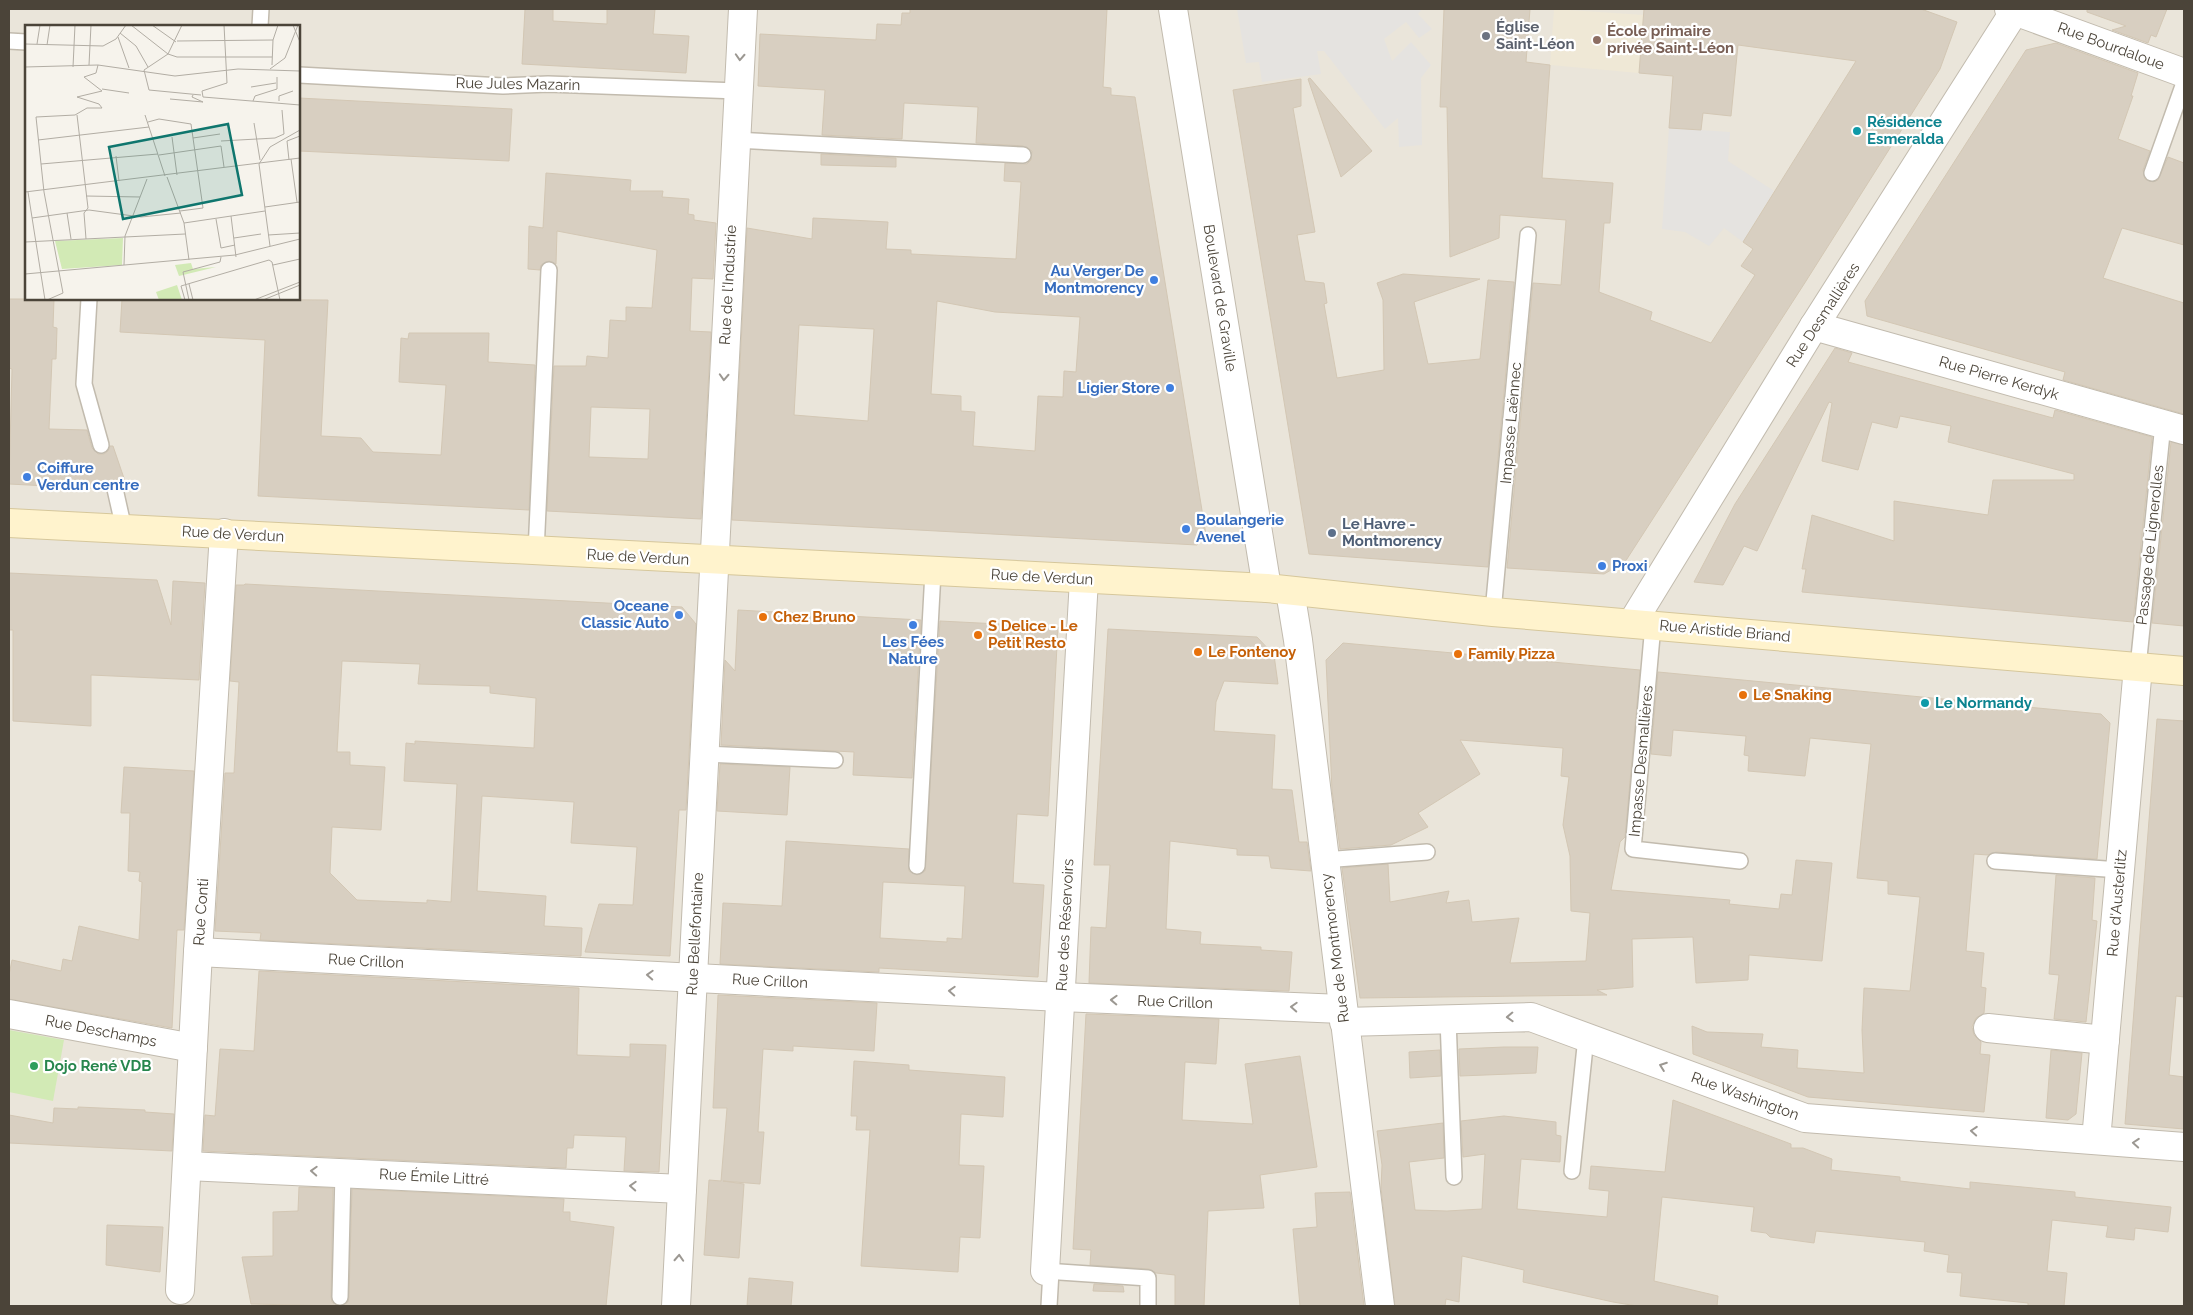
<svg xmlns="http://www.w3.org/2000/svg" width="2193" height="1315" viewBox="0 0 2193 1315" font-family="Raleway,sans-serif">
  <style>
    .residential { fill: #eae5da; fill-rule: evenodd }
    .education { fill: #efe8d6 }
    .green { fill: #d2eab5 }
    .parking { fill: #e5e3e0 }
    .building { fill: #d8cfc1; stroke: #d3c7b4; fill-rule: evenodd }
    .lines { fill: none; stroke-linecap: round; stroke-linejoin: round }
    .service-casing { stroke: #c2bbae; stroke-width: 18 }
    .minor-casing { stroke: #c2bbae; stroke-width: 30 }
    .secondary-casing { stroke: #d6c79b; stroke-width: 30 }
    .service { stroke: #fff; stroke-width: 15 }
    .minor { stroke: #fff; stroke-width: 28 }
    .secondary { stroke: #fff3cd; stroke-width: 28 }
    .oneway { stroke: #9c9892 }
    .worship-dot { fill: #6b7280; stroke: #fff; stroke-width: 2 }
    .education-dot { fill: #8d6e63; stroke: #fff; stroke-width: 2 }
    .culture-dot { fill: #0f9aa8; stroke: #fff; stroke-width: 2 }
    .shop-dot { fill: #3f7fe0; stroke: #fff; stroke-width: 2 }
    .service-dot { fill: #5c6f8a; stroke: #fff; stroke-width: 2 }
    .food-dot { fill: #e8710a; stroke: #fff; stroke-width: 2 }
    .leisure-dot { fill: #2e9e5b; stroke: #fff; stroke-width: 2 }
    .labels { text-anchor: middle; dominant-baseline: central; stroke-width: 4.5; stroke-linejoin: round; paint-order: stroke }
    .worship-label { font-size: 15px; font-weight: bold; fill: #5b616d; stroke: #fff; text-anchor: start }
    .education-label { font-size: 15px; font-weight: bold; fill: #785e54; stroke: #fff; text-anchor: start }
    .street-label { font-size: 15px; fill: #4b4439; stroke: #fff }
    .culture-label { font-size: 15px; font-weight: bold; fill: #0d838f; stroke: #fff; text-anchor: start }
    .shop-label { font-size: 15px; font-weight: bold; fill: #366cbe; stroke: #fff; text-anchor: end }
    .service-label { font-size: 15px; font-weight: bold; fill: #4e5e75; stroke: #fff; text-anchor: start }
    .food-label { font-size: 15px; font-weight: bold; fill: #c56008; stroke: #fff; text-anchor: start }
    .leisure-label { font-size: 15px; font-weight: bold; fill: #27864d; stroke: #fff; text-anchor: start }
    .inset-road { fill: none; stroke: #b2ada4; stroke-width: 1 }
    .view { fill: #0f766e; fill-opacity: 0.15; stroke: #0f766e; stroke-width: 2.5 }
    .inset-edge { fill: none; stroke: #4b4439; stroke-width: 2.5 }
  </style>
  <rect width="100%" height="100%" fill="#f6f3ec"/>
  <path class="residential" d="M9,9h2175v1297h-2175zM26,26h273v273h-273z"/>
  <polygon class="education" points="1554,9 1644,15 1639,73 1550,65"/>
  <polygon class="green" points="9,1030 64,1040 53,1101 9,1092"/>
  <g class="parking">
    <polygon points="1237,9 1422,9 1418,14 1432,29 1419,38 1406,22 1384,39 1392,61 1411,42 1431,65 1421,78 1422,145 1399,147 1398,118 1385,129 1324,51 1317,51 1321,74 1262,82 1259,62 1246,63"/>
    <polygon points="1669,128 1730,132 1728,161 1774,191 1743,242 1724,228 1709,246 1685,232 1662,229"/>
  </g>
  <g class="building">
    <polygon points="525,9 553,9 553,21 607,24 607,9 655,9 653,34 689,36 686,73 522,64"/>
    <path d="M910,9h197l-4,78 8,1v7l24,2 71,438 -9,10 -465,-25 15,-292 65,11 1,-21 75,4 -2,27 25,1v4l105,5 5,-77 -17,-1 1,-18 22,1 4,-4 1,-9 -9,-5 -47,-3 2,-36 -74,-4 -2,36 -80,-4 3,-45 -67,-4 2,-52 116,6 1,-16 24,1 1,-12h8zM937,301l58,11 85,5 -4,55 -12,-1 -1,26 -25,-1 -3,55 -62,-5 2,-34 -14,-1v-15l-30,-2zM799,325l75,4 -6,92 -74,-6z"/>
    <polygon points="1444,9 1530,9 1526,62 1550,65 1542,178 1613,183 1610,223 1604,223 1599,292 1652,312 1650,320 1711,343 1755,275 1741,266 1753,249 1743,242 1856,61 1738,45 1731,116 1703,113 1701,130 1669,128 1673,76 1639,73 1644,9 1921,9 1957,22 1940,69 1806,281 1625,562 1604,574 1507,568 1533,283 1561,285 1566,220 1500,215 1499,238 1450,257 1447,107 1440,107"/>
    <polygon points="2087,9 2167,9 2156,37 2151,35 2148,43 2112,30 2126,26 2087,12"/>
    <polygon points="2056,43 2138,73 2131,96 2133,96 2118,139 2150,151 2143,170 2145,179 2153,182 2158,180 2168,157 2184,163 2184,245 2122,228 2103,278 2184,303 2184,414 2063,380 2065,372 1867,316 1865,301 2026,50"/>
    <polygon points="1310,78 1372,151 1341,177 1308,79"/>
    <polygon points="1301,79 1301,106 1293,108 1315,232 1297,235 1305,281 1324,283 1327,303 1324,304 1337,378 1384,370 1383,300 1377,283 1403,274 1480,279 1414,302 1428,364 1480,359 1488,280 1514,282 1488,567 1309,554 1233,90"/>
    <polygon points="299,98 512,109 509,161 299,151"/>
    <polygon points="821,154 896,158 896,167 821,165"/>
    <path d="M546,173l85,7 -1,11h33l-1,6 27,2 -1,15 6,1v5l22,3 -3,56 -21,-1 -2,53 21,1 -10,187 -154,-8 7,-145h32l1,-10 21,2 2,-38 16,1v-14l26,1 5,-58 -100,-19 -1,33 -7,-3 -8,4 -1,5 -12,-1 1,-43 14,2zM591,407l59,2 -2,50 -59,-2z"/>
    <polygon points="9,299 54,299 53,327 57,328 56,359 52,359 49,429 87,430 92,448 98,454 104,454 108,451 110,446 113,446 128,490 125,490 122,483 117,480 109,482 106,489 9,484 12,369 9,368"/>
    <polygon points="122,299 328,300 321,436 361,438 373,452 441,455 446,385 399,382 401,338 408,339 409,333 489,333 488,362 535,365 529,510 258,496 265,340 120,332"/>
    <polygon points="1835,348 1852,353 1848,362 2053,418 2055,410 2152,437 2133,622 1802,592 1806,569 1802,569 1812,515 1894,541 1894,501 1988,515 1993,480 2074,480 2074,474 1948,442 1951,426 1900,416 1897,428 1872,422 1858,470 1822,461 1832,403 1829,402 1757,551 1744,546 1723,585 1694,582 1735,504"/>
    <polygon points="2171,442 2184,445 2184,626 2152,623"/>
    <polygon points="9,573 157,580 171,625 173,581 205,583 199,680 91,675 91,726 13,721 13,630 9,630"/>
    <path d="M245,584l437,23 14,17 -10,186h-7l-9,146 -85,-4 14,-48 34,1 4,-58 -66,-4 3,-41 -92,-6 -5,95 69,5 -2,30 38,2 -1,28 -321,-16 1,-7 -46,-2 10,-158h9l5,-91 -9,-1 6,-96h8zM342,661l78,3 -2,20 72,2v7l46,5 -2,50 -119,-7v3l-9,-1 -2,38 53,3 -6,118 -24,-2v3l-70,-3 -27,-27 2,-46 49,3 4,-63 -35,-2v-13h-13z"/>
    <polygon points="738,610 921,620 912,778 853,775 854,752 721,745 725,660 735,671"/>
    <path d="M940,621l118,6 -10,189 -31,-2 -4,69 31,2 -6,92 -159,-9v4l-159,-8 3,-61 59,3 4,-65 123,8v22l8,4 8,-4zM883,882l82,4 -3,53 -15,-1v4l-67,-4z"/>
    <polygon points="1108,629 1257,637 1274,655 1278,684 1224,681 1216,702 1214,731 1275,735 1272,789 1292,790 1299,842 1307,842 1311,871 1271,868 1269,856 1237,855 1237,849 1170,841 1166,929 1201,932 1200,944 1261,947 1261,950 1292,952 1289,991 1089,983 1091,927 1106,928 1110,865 1094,865"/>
    <polygon points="1343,643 1640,670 1625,837 1620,842 1611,890 1730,900 1729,904 1779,909 1781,894 1792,895 1796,860 1832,863 1822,961 1749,955 1748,980 1696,983 1693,937 1632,939 1633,987 1597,990 1607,995 1360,998 1342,868 1388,864 1390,902 1449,891 1446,903 1469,900 1472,922 1519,918 1510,963 1586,961 1590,913 1571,911 1570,856 1563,825 1569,777 1561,776 1563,748 1460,740 1480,774 1418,813 1428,827 1391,845 1340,849 1332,790 1326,660"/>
    <polygon points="1658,672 2101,714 2110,723 2097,859 1996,852 1988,855 1974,854 1966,951 1984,953 1981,987 1986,988 1984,1013 1976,1018 1972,1027 1974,1035 1981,1042 1980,1054 1990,1055 1984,1112 1808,1097 1693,1054 1692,1026 1707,1032 1763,1034 1761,1047 1798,1050 1797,1068 1864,1073 1862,1030 1864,988 1910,991 1920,897 1888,894 1888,881 1857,878 1871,744 1810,738 1805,776 1748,771 1749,756 1744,755 1746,736 1673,730 1671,756 1651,754"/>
    <polygon points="2157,719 2184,721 2184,997 2176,996 2169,1075 2184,1077 2184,1129 2125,1124"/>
    <polygon points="720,764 790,767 787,815 717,811"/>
    <polygon points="124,767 194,771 184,930 177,930 172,1028 9,999 9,975 12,960 61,971 63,959 72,961 79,926 139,940 142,882 139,881 140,872 128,871 130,813 121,813"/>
    <polygon points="2056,875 2095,878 2092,920 2097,921 2086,1022 2054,1019 2059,975 2049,974"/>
    <polygon points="259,971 579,988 577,1055 630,1057 630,1044 666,1045 659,1172 624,1171 626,1137 574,1135 573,1148 567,1148 566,1168 203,1151 205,1115 215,1116 220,1049 254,1051"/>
    <polygon points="718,995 877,1003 874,1051 793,1046 793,1051 763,1049 758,1132 764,1132 760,1184 723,1181 744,1184 739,1258 704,1255 709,1180 721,1181 727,1108 713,1108"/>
    <polygon points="1086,1014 1219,1019 1216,1064 1185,1062 1182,1120 1253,1124 1245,1064 1300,1056 1317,1167 1260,1175 1264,1208 1208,1211 1204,1306 1175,1306 1175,1275 1156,1273 1149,1269 1090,1265 1091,1250 1073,1249"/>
    <polygon points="1504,1047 1538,1047 1536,1073 1460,1076 1459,1049"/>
    <polygon points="1440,1050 1441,1076 1410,1078 1409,1052"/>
    <polygon points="2051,1050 2082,1053 2076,1114 2068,1120 2046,1118"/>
    <polygon points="854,1061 909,1065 909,1070 1005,1077 1003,1117 961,1114 959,1165 984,1166 980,1238 960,1237 958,1272 861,1266 870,1130 856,1130 857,1116 851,1116"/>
    <polygon points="1673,1100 1791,1144 1791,1148 1803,1148 1832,1159 1831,1170 1900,1177 1900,1181 1970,1189 1970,1182 2075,1192 2075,1197 2171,1207 2168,1232 2135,1228 2134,1240 2106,1237 2108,1226 2052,1220 2047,1271 2067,1273 2064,1306 2028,1306 2028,1303 1960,1296 1962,1273 1947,1272 1949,1255 1924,1251 1925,1242 1816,1231 1814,1243 1770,1237 1766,1233 1751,1231 1754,1207 1662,1197 1654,1281 1718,1296 1717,1306 1637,1306 1613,1302 1523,1282 1524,1270 1462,1256 1459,1302 1446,1299 1445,1306 1395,1306 1381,1188 1382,1165 1377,1131 1443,1123 1444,1158 1409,1162 1415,1210 1447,1211 1482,1209 1485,1154 1463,1157 1461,1121 1504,1116 1556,1122 1556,1135 1561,1136 1560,1162 1521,1159 1517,1209 1607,1217 1609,1191 1589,1189 1591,1166 1665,1172"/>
    <polygon points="78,1107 145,1110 145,1112 174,1114 172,1151 9,1143 9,1115 53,1123 54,1108 78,1109"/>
    <polygon points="299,1187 333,1188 331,1297 332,1302 339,1306 251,1304 242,1257 273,1256 273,1212 298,1211"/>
    <polygon points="352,1189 564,1199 563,1212 570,1212 570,1221 614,1227 606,1306 341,1306 348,1302 349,1297"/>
    <polygon points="1350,1192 1364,1306 1300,1306 1293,1229 1317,1227 1315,1193"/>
    <polygon points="107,1225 163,1227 160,1272 106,1265"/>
    <polygon points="749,1278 793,1282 791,1306 747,1306"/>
    <polygon points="1094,1284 1123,1286 1124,1292 1093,1291"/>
  </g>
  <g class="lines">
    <defs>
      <g id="service">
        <polyline points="260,26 261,9"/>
        <polyline points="9,41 26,42"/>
        <polyline points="299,75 503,86 548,84 738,91"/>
        <polyline points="735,140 1023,155"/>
        <polyline points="2152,173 2184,83"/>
        <polyline points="89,299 84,384 101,445"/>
        <polyline points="115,489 124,529"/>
        <polyline points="536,552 549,270"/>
        <polyline points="1493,612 1528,235"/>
        <polyline points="1653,625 1633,849 1740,861"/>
        <polyline points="2138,667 2163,424"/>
        <polyline points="705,754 835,760"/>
        <polyline points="1324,860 1427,852"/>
        <polyline points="1995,861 2120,870"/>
        <polyline points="917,866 933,572"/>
        <polyline points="1448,1019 1454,1177"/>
        <polyline points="1572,1171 1586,1037"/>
        <polyline points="1045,1271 1148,1278 1148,1306"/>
        <polyline points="340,1297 343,1173"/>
        <polyline points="1049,1306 1051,1271"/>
      </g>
      <g id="minor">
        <polyline points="1173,9 1267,588"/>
        <polyline points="2009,9 2184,73"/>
        <polyline points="1814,326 2184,430"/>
        <polyline points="1290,591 1298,640 1380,1306"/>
        <polyline points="1632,623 1814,326 2016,9"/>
        <polyline points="198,952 1061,997 1342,1009"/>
        <polyline points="9,1014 193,1048"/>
        <polyline points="1344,1022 1531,1017 1805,1118 2184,1147"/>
        <polyline points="1988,1028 2105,1040"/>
        <polyline points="2096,1140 2138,667"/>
        <polyline points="187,1166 682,1189"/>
        <polyline points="1045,1271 1084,579"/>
        <polyline points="180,1290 198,952 224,533"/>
        <polyline points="676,1306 743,9"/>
      </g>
      <polyline id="secondary" points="9,523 1267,588 1493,612 2184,671"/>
    </defs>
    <use href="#service" class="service-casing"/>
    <use href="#minor" class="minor-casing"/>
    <use href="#secondary" class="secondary-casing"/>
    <use href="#service" class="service"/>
    <use href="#minor" class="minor"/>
    <use href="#secondary" class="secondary"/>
  </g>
  <defs><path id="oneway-chevron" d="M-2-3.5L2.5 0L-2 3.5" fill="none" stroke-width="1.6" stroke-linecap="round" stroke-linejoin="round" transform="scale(1.25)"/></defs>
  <g class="oneway">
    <use href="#oneway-chevron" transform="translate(740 57) rotate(93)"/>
    <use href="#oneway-chevron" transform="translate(724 377) rotate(93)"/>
    <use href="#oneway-chevron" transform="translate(650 975) rotate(-177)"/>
    <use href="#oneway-chevron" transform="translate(952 991) rotate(-177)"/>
    <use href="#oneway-chevron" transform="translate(1114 1000) rotate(-178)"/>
    <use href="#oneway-chevron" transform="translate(1294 1007) rotate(-177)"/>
    <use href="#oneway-chevron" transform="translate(1510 1017) rotate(178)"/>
    <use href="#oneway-chevron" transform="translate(1663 1066) rotate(-160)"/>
    <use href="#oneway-chevron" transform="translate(1974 1131) rotate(-176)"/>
    <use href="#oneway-chevron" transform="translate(2136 1143) rotate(-176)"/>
    <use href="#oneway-chevron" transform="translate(314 1171) rotate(-177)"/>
    <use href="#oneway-chevron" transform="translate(633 1186) rotate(-177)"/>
    <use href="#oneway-chevron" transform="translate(679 1258) rotate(-87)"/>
  </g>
  <circle class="worship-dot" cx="1486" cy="36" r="5"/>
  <circle class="education-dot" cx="1597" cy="40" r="5"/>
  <g class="culture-dot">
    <circle cx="1857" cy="131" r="5"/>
    <circle cx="1925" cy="703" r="5"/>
  </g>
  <g class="shop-dot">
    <circle cx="1154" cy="280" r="5"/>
    <circle cx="1170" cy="388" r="5"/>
    <circle cx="27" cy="477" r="5"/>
    <circle cx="1186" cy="529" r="5"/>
    <circle cx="1602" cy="566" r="5"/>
    <circle cx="679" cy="615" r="5"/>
    <circle cx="913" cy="625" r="5"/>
  </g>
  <circle class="service-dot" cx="1332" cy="533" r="5"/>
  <g class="food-dot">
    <circle cx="763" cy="617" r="5"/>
    <circle cx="978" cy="635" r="5"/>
    <circle cx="1198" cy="652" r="5"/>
    <circle cx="1458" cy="654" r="5"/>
    <circle cx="1743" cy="695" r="5"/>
  </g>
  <circle class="leisure-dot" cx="34" cy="1066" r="5"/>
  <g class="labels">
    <g class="worship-label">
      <text x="1496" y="27">Église<tspan x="1496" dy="17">Saint-Léon</tspan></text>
    </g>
    <g class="education-label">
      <text x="1607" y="31">École primaire<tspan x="1607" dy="17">privée Saint-Léon</tspan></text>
    </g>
    <g class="street-label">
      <text transform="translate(2111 46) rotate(20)">Rue Bourdaloue</text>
      <text transform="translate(518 84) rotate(1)">Rue Jules Mazarin</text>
      <text transform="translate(728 285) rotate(-87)">Rue de l'Industrie</text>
      <text transform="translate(1220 298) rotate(81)">Boulevard de Graville</text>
      <text transform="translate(1823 315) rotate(-57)">Rue Desmallières</text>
      <text transform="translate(1999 378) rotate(16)">Rue Pierre Kerdyk</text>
      <text transform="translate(1511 423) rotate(-85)">Impasse Laënnec</text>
      <text transform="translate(233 534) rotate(3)">Rue de Verdun</text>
      <text transform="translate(2150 545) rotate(-84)">Passage de Lignerolles</text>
      <text transform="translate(638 557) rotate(3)">Rue de Verdun</text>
      <text transform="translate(1042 577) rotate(3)">Rue de Verdun</text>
      <text transform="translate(1725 631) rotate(5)">Rue Aristide Briand</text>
      <text transform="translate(1641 761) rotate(-85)">Impasse Desmallières</text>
      <text transform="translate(2117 903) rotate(-85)">Rue d'Austerlitz</text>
      <text transform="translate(201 912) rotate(-86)">Rue Conti</text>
      <text transform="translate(1065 925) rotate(-87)">Rue des Réservoirs</text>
      <text transform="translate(695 934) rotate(-87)">Rue Bellefontaine</text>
      <text transform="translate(1335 948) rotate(-97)">Rue de Montmorency</text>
      <text transform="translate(366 961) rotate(3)">Rue Crillon</text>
      <text transform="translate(770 981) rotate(3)">Rue Crillon</text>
      <text transform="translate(1175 1002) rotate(2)">Rue Crillon</text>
      <text transform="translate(101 1031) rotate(11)">Rue Deschamps</text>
      <text transform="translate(1745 1096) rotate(20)">Rue Washington</text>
      <text transform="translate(434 1177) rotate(3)">Rue Émile Littré</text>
    </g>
    <g class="culture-label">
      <text x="1867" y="122">Résidence<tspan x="1867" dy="17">Esmeralda</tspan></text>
      <text x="1935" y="703">Le Normandy</text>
    </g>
    <g class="shop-label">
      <text x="1144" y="271">Au Verger De<tspan x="1144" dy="17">Montmorency</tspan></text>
      <text x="1160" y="388">Ligier Store</text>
      <text x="37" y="468" text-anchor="start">Coiffure<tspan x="37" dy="17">Verdun centre</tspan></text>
      <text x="1196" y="520" text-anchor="start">Boulangerie<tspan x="1196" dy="17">Avenel</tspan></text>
      <text x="1612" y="566" text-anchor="start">Proxi</text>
      <text x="669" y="606">Oceane<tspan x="669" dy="17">Classic Auto</tspan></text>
      <text x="913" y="642" text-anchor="middle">Les Fées<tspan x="913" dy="17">Nature</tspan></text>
    </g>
    <g class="service-label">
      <text x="1342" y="524">Le Havre -<tspan x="1342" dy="17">Montmorency</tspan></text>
    </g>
    <g class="food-label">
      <text x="773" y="617">Chez Bruno</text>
      <text x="988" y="626">S Delice - Le<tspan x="988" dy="17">Petit Resto</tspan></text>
      <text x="1208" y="652">Le Fontenoy</text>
      <text x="1468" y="654">Family Pizza</text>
      <text x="1753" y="695">Le Snaking</text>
    </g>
    <g class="leisure-label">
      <text x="44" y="1066">Dojo René VDB</text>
    </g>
  </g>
  <g transform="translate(25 25)">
    <rect width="275" height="275" fill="#f6f3ec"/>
    <path d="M98,213l-1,27 -60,4 -7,-28zM166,238l2,6 23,-2 -37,9 -4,-11zM152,260l5,15h-23l-3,-8z" fill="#d2eab5"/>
    <path class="inset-road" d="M106,0l37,29 9,3h95M127,0l24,17M199,0l3,58 -25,8 1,6 97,8M268,0l7,17M95,8l16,13 12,21M93,12l11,31M152,16l96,-1M0,19l78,2 13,-7 10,-14M12,19l3,-19M22,20l3,-20M64,40l2,-40M247,40l1,-25 5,-15M0,42l73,-2 77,11 63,-7 62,2M48,42l2,-42M245,44l15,-11 13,-33M119,45l5,20 52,5M119,45l24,-16 14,-29M226,62l25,-4M77,64l27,4M145,74l33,3 -11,-5 1,-2M228,76l2,-5 22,-7v-12M254,76v-5l14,-5M52,90l11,93 -4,5 2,26M120,90l20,61M123,97l11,-3 32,5 12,84 -23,3M229,98l6,37M147,112l5,38M168,113l27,-4M13,115l111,-13M196,116l54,-3 9,-4 -2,-24M196,121l3,21M134,130l62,-9M91,131l3,25M266,134l6,43M264,135l-2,-19 13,-5M16,139l117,-10M142,152l17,46 5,37M0,167l275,-34M3,167l17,108M61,171l54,1M240,182l35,-5M42,188l4,26M206,191l5,41M7,193l57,-8 52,7 40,-4M191,194l5,29 14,-3M159,198l81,-12M243,210l32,-2M209,213l27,-4M0,217l160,-8M245,221l-11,-82 11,-17 30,-17M99,240l1,-29 22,-57M248,240l27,-6M0,249l210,-19 65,-16M164,259l4,16M22,275l16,-7 -19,-101 -8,-75 39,-2 12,-7h15l-3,-4 -22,-7 25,-6 -18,-14 12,-4 2,-8M160,275l-4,-14 88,-26 3,2 8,38M164,275l-6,-28 37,-10 1,-5M229,275l46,-18M238,275l37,-15"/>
    <path class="view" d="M203,99l14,71 -119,24 -14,-72z"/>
    <rect width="275" height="275" class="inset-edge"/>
  </g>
  <rect width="2193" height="1315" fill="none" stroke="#4b4439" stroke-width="20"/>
</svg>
